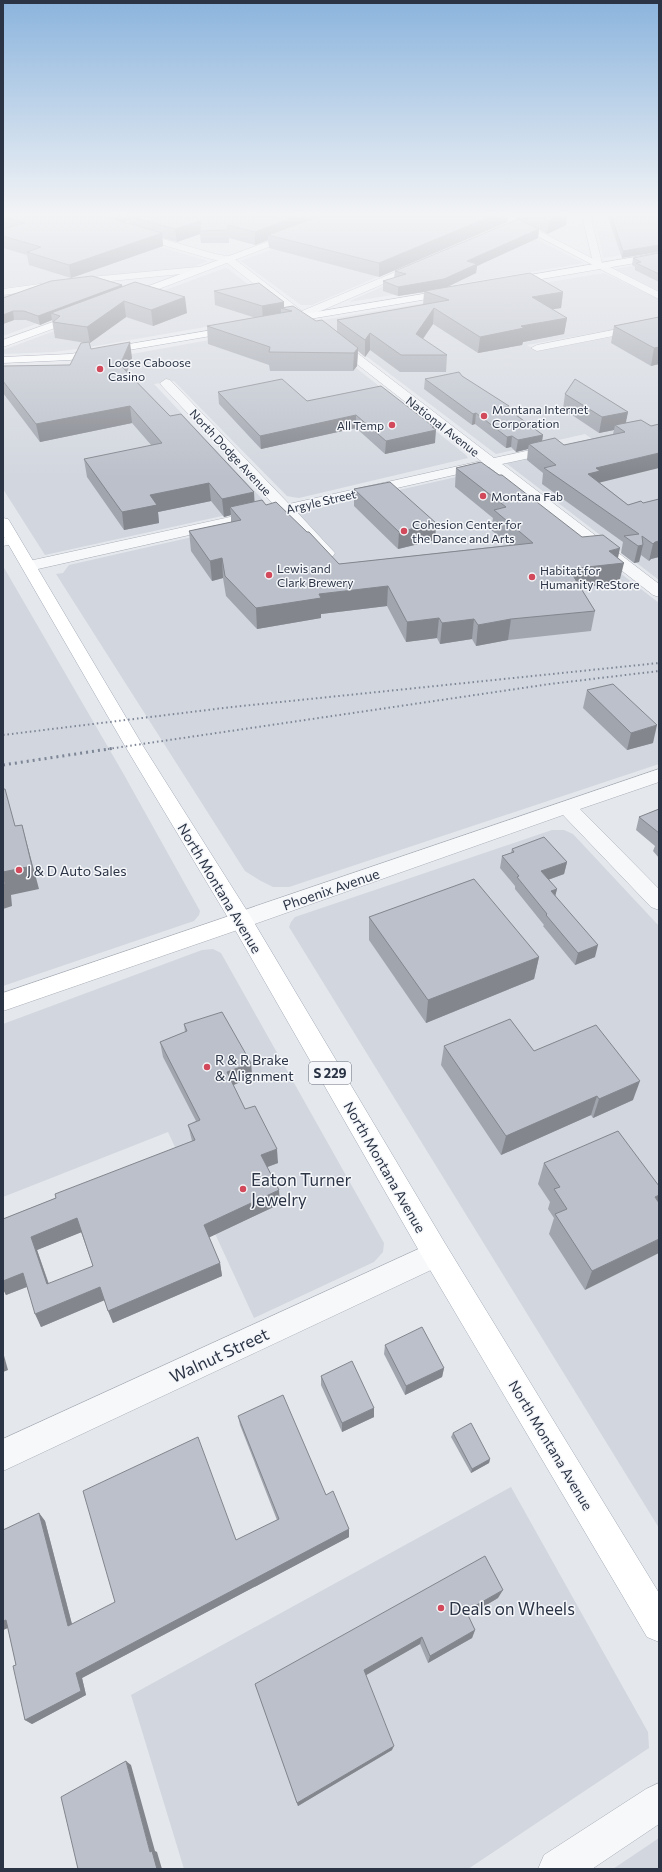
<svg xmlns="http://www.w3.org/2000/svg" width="662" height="1872" viewBox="0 0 662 1872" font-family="Commissioner,sans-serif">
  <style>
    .built { fill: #d2d6de }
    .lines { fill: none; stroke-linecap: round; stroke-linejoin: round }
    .street-casing { stroke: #a9aeb7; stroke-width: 1 }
    .secondary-casing { stroke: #a9aeb7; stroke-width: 1 }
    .primary-casing { stroke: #a3abb8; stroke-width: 1 }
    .highway-casing { stroke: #8b94a3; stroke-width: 1 }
    .street { fill: #f7f8fa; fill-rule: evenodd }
    .secondary { fill: #fff; fill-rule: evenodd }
    .primary { fill: #fff; fill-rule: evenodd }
    .highway { fill: #fff; fill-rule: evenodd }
    .rail-far1 { stroke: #7d8696; stroke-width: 2; stroke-dasharray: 1.5 3; stroke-linecap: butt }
    .rail { stroke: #7d8696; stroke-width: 3; stroke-dasharray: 2 4; stroke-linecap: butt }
    .wall { fill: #a1a5ae; fill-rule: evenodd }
    .shaded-wall { fill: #83868d }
    .building { fill: #bbc0ca; stroke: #83868d; fill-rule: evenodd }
    .poi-dot { fill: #d1495b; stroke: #f4f6f9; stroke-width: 1.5 }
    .labels { text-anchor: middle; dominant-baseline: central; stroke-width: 3; stroke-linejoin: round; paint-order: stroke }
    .far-poi-label { font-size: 12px; fill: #2b3445; stroke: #f4f6f9; text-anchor: start }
    .far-street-label { font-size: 12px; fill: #2b3445; stroke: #f4f6f9 }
    .shield { fill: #f4f6f9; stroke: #676e7b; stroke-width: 1 }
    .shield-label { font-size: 13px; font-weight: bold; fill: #2b3445 }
    .poi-label { font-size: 14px; fill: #2b3445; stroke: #f4f6f9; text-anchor: start }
    .street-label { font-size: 14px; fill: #2b3445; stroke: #f4f6f9 }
    .near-poi-label { font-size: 17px; fill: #2b3445; stroke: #f4f6f9; text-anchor: start }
    .near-street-label { font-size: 17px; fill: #2b3445; stroke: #f4f6f9 }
  </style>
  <rect width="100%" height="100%" fill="#e4e7ec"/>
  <g class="built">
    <polygon points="3,215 51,215 208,261 190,268 82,278 3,288"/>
    <polygon points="503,223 312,305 301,305 241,261 339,224"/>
    <polygon points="515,229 584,263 350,302 352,300"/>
    <polygon points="598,231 659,233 659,249 603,258"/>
    <polygon points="659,261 659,291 615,269"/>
    <polygon points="225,268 228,269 286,313 84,348 54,352 3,354 3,350"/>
    <polygon points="604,273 659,299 659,321 527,345 538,351 659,328 659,580 506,463 598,443 585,434 496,454 321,322 323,320"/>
    <polygon points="28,292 77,309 3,336 3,296"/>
    <polygon points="298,324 302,325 466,455 468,458 299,498 292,497 287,496 174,381 154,384 264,501 258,508 45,555 3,489 3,368 82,363"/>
    <polygon points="487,470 659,603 659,764 289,887 273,887 261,881 245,871 56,574 63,573 69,565"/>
    <polygon points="3,566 123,773 200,911 199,915 194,921 3,986"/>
    <polygon points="552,830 564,830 573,834 659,926 659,1528 289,927 291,922 295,917"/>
    <polygon points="213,949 221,953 384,1243 383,1252 374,1262 254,1318 168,1132 3,1197 3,1024 202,950"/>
    <polygon points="511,1487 648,1732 649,1748 468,1869 184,1869 131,1695"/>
    <polygon points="659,1838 659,1869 613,1869"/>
  </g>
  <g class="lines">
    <defs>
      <g id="street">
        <polygon points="582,215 590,215 602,263 659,292 659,299 594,266"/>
        <polygon points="135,231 215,254 232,257 302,311 419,262 425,262 427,264 425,266 309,316 494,458 557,444 562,445 564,448 562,451 502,464 659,584 659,597 653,595 489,467 296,511 335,553 333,556 323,556 283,514 29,571 24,569 21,566 24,563 29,561 276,507 162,386 160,383 166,379 170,380 289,504 481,461 226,262 211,259 132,236 132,232"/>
        <polygon points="198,267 203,270 201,272 91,283 3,295 3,289 91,277"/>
        <polygon points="659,321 659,327 537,351 531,348 537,345"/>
        <polygon points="13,536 18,537 20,540 18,543 3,546 3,538"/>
        <polygon points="659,769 659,782 580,809 659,889 659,910 651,907 563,815 249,926 241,928 233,926 230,920 233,914"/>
        <polygon points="436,1241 446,1245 450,1254 446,1263 3,1471 3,1439"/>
        <polygon points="659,1783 659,1824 592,1869 538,1869 544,1855 646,1789"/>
      </g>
      <g id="secondary">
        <polygon points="339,215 352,215 130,300 122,300 121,298 122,296"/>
        <polygon points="497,215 508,215 607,266 605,268 599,268"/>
        <polygon points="81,312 86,315 85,317 3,347 3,340"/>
        <polygon points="241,912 249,914 252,920 249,926 3,1011 3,993"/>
      </g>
      <polygon id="primary" points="3,518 8,519 10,522 143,746 249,914 446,1245 659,1593 659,1642 647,1637 426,1263 233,926 125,746 3,535"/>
      <g id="highway">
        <polygon points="659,253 659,259 506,285 501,282 506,279"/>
        <polygon points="453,289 458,292 457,294 280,324 275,321 280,318"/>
        <polygon points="236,326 241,329 240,331 70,360 3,363 3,357 70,354"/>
      </g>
    </defs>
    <use href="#street" class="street-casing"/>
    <use href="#secondary" class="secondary-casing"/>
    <use href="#primary" class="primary-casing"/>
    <use href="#highway" class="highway-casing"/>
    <use href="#street" class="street"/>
    <use href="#secondary" class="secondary"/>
    <use href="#primary" class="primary"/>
    <use href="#highway" class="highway"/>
    <g class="rail-far1">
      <polyline points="3,735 232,707 659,663"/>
      <polyline points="108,749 550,684 659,671"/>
    </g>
    <polyline class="rail" points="3,765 115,748"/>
  </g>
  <g class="wall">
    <path d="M3,215h505l-1,7 -128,55 -110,-29 -1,-8 -13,5 -26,-7v5h-28l-1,-9 -23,8 -15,-4 1,8 -92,32 -42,-13 -2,-10 -24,-7zM129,220v4l-6,-2z"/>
    <polygon points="512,215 567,215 566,225 547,234 539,229 538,238 477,266 476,273 447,287 563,292 561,308 552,309 567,318 564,334 523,342 522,345 478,353 433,324 423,339 447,355 446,372 400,372 370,350 365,357 358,351 357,366 353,371 270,371 269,365 208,344 207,326 256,318 215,305 214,291 284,302 284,307 316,321 337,332 337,320 423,305 424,292 398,296 383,291 383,281 394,278 395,271 518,219"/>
    <polygon points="609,215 659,215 622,258 610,223"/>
    <polygon points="659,253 659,282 635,270 635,267 632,265 633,258"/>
    <polygon points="122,285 123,287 187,313 153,326 126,317 89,343 91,349 132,358 127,372 254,502 266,505 339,564 510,545 491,530 493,518 455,487 456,468 582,537 618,558 619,583 580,587 595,611 591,631 508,640 476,646 472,639 440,644 437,638 406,642 387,606 321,614 321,618 257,629 226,596 223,578 212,581 191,551 189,531 231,522 231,515 224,517 211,501 158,512 159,523 124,530 87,477 84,459 152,446 132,423 40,442 3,393 3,381 70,365 86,343 55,338 52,320 40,325 26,320 14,320 3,324 3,298"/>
    <polygon points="659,317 659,364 651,366 611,343 614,326"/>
    <polygon points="462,376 509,406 509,409 543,435 542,441 564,445 613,434 614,430 599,433 563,409 565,394 628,412 625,423 641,420 600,483 628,505 641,501 659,557 651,559 649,561 641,555 639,562 634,563 621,553 623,542 542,484 543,473 527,460 528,449 516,452 511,447 506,448 475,424 472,425 424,389 425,379"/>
    <polygon points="218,392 307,401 433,429 435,443 385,454 356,428 261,449 219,404"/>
    <polygon points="354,489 436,523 435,540 398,549 354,506"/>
    <polygon points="587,690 653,743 627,750 583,708"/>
    <polygon points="659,809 659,858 653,851 655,846 636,830 639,817"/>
    <polygon points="512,849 567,862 564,874 548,880 557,889 555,895 595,957 575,965 543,926 544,925 515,889 515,886 500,868 502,856 511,853"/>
    <polygon points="369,917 539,957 534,979 426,1023 369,940"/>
    <path d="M184,1024l67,39 1,14 -19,8 12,24 33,54 -11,4 13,37 -71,33 11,26 2,13 -109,47 -9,-23 -63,27 -14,-40 -21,8 -3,-6v-70l53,-21 136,-57 -4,-16 8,-4 -33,-64 -3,-15 25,-10zM81,1232l12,34 -44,18 -12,-34z"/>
    <polygon points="444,1046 534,1051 633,1100 593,1118 591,1115 501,1155 441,1065"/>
    <polygon points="544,1163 659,1186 585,1290 549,1234 554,1218 548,1209 550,1202 538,1184"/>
    <polygon points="385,1345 444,1368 442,1377 405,1395 384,1354"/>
    <polygon points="321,1376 374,1408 374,1417 342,1432 321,1385"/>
    <polygon points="238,1416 326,1495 349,1537 82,1678 86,1695 32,1724 25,1720 16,1665 8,1628 3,1630 39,1513 45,1521 72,1624 277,1520 240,1425"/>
    <polygon points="453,1433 490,1459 489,1463 471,1473 451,1437"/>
    <polygon points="498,1598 468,1615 475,1630 472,1638 428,1663 420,1644 365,1675 392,1750 298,1806 255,1684"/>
  </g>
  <g class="shaded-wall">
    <polygon points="115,215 143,215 128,216 129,220 116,224"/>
    <polygon points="300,215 334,215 268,235 268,240 255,245 255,232"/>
    <polygon points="494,215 508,215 507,222 379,277 379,263"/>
    <polygon points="561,215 567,215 566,225 547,234 549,221"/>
    <polygon points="200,221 200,234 177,242 175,229"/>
    <polygon points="539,229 538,238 477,266 476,273 443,289 424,291 424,292 398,296 398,287 467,261"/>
    <polygon points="162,233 163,246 71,278 69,265"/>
    <polygon points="659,245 659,252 622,258 623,251"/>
    <polygon points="122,285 123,294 60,316 51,313 52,320 40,325 38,316"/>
    <polygon points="563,292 561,308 530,313 532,297"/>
    <polygon points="185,297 187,313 153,326 151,310"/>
    <polygon points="124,301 126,317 90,343 87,327"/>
    <polygon points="284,302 284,309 281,308 281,317 263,320 262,306"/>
    <polygon points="434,308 433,324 415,350 416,334"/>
    <polygon points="13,311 14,320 3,324 3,315"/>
    <polygon points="567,318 564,334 523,342 522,345 478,353 480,337 521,326"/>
    <polygon points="370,333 370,350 365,357 365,340"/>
    <polygon points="130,342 132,358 123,382 120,365"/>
    <polygon points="659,347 659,364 651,366 654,348"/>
    <polygon points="358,348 357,366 353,371 354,353"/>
    <polygon points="130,406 132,423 40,442 36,424"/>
    <polygon points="628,412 625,427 615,425 614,430 599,433 602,417"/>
    <polygon points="476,413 475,424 472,425 473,414"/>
    <polygon points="356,415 356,428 261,449 260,436"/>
    <polygon points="434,427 433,431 436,430 435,443 385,454 386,441"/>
    <polygon points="543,435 541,446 529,444 528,449 516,452 518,440"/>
    <polygon points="512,436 511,447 506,448 507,437"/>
    <polygon points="659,453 659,468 598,483 588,474 596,468"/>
    <polygon points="209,483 211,501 158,512 159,523 124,530 122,512 150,495"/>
    <polygon points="254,492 255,510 230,507 231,515 224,517 222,499"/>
    <polygon points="436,523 435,540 398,549 399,532"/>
    <polygon points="659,541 659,557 651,559 649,561 653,544 655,542"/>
    <polygon points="643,545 639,562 634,563 638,546"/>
    <polygon points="620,548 617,563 624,563 619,583 565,589 569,569 609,551"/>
    <polygon points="222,558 223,578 212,581 210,561"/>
    <polygon points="388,586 387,606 321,614 321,618 257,629 256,608 319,594"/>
    <polygon points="439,618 437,638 406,642 407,622"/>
    <polygon points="474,619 472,639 440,644 442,623"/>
    <polygon points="511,619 508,640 476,646 478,625"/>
    <polygon points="657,725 653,743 627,750 631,733"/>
    <polygon points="22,825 39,889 11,895 12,906 3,909 3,872"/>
    <polygon points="567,862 564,874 539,883 541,871"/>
    <polygon points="557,889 554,901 551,891"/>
    <polygon points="598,945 595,957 575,965 578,953"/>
    <polygon points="539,957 534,979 426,1023 428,1000"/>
    <polygon points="251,1063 252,1077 229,1087 227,1072"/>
    <polygon points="640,1081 633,1100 593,1118 599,1099"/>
    <polygon points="597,1096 591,1115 501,1155 506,1136"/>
    <polygon points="277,1149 278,1163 262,1169 261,1155"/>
    <polygon points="279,1190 280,1204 206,1239 204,1225"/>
    <polygon points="659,1195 659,1203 655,1197"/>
    <polygon points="77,1218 82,1232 37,1250 53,1297 47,1284 31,1237"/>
    <polygon points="659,1239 659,1253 585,1290 592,1271"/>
    <polygon points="220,1263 222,1276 113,1323 108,1311"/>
    <polygon points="23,1273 29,1286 6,1295 3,1289 3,1281"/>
    <polygon points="100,1287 105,1300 41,1327 35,1314"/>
    <polygon points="3,1352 8,1370 3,1372"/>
    <polygon points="444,1368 442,1377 405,1395 406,1386"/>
    <polygon points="374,1408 374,1417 342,1432 342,1423"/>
    <polygon points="490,1459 489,1463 471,1473 472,1469"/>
    <polygon points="39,1513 45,1521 74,1632 68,1626"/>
    <polygon points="349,1529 349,1537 82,1678 86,1695 32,1724 25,1720 76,1673"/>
    <polygon points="503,1590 498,1598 463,1619 466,1611"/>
    <polygon points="6,1620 12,1626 3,1630 3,1621"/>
    <polygon points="475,1630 472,1638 428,1663 430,1656"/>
    <polygon points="422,1637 420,1644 363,1677 364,1670"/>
    <polygon points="394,1746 392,1750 298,1806 297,1803"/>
    <polygon points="126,1761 131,1765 155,1851 157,1852 162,1869 157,1869 150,1852"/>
  </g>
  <g class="building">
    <polygon points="3,215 99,215 162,233 69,265 27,252 41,247 3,236 3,229 24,223 3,217"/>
    <polygon points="131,215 300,215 255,232 228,225 228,230 200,231 200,221 175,229 128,216"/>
    <polygon points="322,215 494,215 379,263 268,235"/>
    <polygon points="538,215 561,215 549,221"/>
    <polygon points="611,215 659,215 659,245 623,251"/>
    <polygon points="518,219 539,229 467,261 477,264 444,279 398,287 383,281 406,274 395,271"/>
    <polygon points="659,253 659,274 636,263 641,262 633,258"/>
    <polygon points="530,273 563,292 532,297 567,318 521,326 524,328 480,337 434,308 416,334 447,355 401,355 370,333 365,340 337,320 449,300 424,291"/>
    <polygon points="92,276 122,285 38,316 24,311 13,311 3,315 3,298 51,281"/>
    <polygon points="135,282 185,297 151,310 124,301 87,327 53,322 60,316 51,313"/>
    <polygon points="259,283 284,302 262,306 214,291"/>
    <polygon points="293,306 316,321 322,320 358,348 354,353 269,352 270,347 207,326 292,311 281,308"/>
    <polygon points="659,317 659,347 654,348 614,326"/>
    <polygon points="89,342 91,349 130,342 120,365 170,416 181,414 254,492 222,499 209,483 150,495 157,505 122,512 84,459 162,443 130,406 36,424 3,381 3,366 70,365 81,343"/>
    <polygon points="459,372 462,376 509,406 505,407 543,435 518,440 512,436 507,437 476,413 473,414 425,379"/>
    <polygon points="282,379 307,401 381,386 434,427 432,427 436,430 386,441 356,415 260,436 218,392"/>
    <polygon points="575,379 628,412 602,417 565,394"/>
    <polygon points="641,420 651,426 659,424 659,453 596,468 600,471 588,474 628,505 641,501 643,503 659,499 659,541 655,542 653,544 642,536 643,545 638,546 624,536 639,534 544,468 556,465 529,444 555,438 564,445 625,432 615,425"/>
    <polygon points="481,462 499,475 502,475 582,537 603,535 620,548 609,551 624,563 569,569 595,611 511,619 478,625 474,619 442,623 439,618 407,622 388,586 319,594 321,598 256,608 225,576 222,558 210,561 189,531 241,520 230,507 262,500 266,505 276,502 307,532 309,532 339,564 533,543 494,510 506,507 456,468"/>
    <polygon points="390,482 436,523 399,532 354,489"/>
    <polygon points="613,684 657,725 631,733 587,690"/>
    <polygon points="3,789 5,789 15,826 22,825 32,866 3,872 5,884 3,884"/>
    <polygon points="659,809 659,833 639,817"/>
    <polygon points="544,837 567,862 541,871 557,889 551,891 598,945 578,953 546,915 547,914 517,877 519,876 502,856 514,852 512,849"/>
    <polygon points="474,879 539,957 428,1000 369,917"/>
    <path d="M222,1012l29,51 -24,9 18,37 10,-3 22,43 -16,6 18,35 -75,35 16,38 -112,48 -8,-24 -65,27 -12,-41 -20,8v-62l53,-21 -1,-4 140,-54 -7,-15 12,-5 -40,-78 27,-11 -3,-7zM77,1218l16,48 -46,18 -16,-47z"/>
    <polygon points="510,1019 534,1051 596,1025 640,1081 599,1099 597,1096 506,1136 444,1046"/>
    <polygon points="618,1131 659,1186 659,1195 655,1197 659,1203 659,1239 592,1271 555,1214 567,1209 554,1189 560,1187 544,1163"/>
    <polygon points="422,1327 444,1368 406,1386 385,1345"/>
    <polygon points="352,1361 374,1408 342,1423 321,1376"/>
    <polygon points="283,1395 326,1495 333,1491 349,1529 76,1673 81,1691 25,1720 13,1666 16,1665 6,1620 3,1621 3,1530 39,1513 68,1626 115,1602 83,1491 198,1437 236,1540 279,1519 238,1416"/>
    <polygon points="471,1423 490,1459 472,1469 453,1433"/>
    <polygon points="485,1556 503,1590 466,1611 475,1630 430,1656 422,1637 364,1670 394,1746 297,1803 255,1684"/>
    <polygon points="126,1761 150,1852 152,1851 157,1869 78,1869 61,1797"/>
  </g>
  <linearGradient id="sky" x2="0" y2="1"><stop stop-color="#8bb4dd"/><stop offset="0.45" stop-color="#f3f4f6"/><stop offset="1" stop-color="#f3f4f6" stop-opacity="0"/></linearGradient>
  <rect width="662" height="477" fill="url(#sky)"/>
  <g class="poi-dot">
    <circle cx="100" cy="369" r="4"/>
    <circle cx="484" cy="416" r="4"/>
    <circle cx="392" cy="425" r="4"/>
    <circle cx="483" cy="496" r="4"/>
    <circle cx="404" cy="531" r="4"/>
    <circle cx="269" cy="575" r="4"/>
    <circle cx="532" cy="577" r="4"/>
    <circle cx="19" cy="870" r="4"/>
    <circle cx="207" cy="1067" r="4"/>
    <circle cx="243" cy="1189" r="4"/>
    <circle cx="441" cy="1608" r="4"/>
  </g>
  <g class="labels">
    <g class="far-poi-label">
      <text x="108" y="362">Loose Caboose<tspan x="108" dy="14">Casino</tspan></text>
      <text x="492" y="409">Montana Internet<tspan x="492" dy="14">Corporation</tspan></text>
      <text x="384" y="425" text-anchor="end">All Temp</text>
      <text x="491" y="496">Montana Fab</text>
      <text x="412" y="524">Cohesion Center for<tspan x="412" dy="14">the Dance and Arts</tspan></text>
      <text x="277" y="568">Lewis and<tspan x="277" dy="14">Clark Brewery</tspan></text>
      <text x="540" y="570">Habitat for<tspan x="540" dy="14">Humanity ReStore</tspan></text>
    </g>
    <g class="far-street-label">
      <text transform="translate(443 426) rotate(38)">National Avenue</text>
      <text transform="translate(231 452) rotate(47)">North Dodge Avenue</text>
      <text transform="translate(321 501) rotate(-13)">Argyle Street</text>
    </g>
    <rect class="shield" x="309" y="1062" width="42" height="22" rx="3"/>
    <g class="shield-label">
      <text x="330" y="1073">S 229</text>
    </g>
    <g class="poi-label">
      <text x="27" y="870">J &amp; D Auto Sales</text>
      <text x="215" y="1059">R &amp; R Brake<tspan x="215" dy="16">&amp; Alignment</tspan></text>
    </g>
    <g class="street-label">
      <text transform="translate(220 888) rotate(59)">North Montana Avenue</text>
      <text transform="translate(331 889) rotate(-19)">Phoenix Avenue</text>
      <text transform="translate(385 1167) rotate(60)">North Montana Avenue</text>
      <text transform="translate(551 1445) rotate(59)">North Montana Avenue</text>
    </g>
    <g class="near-poi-label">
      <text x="251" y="1179">Eaton Turner<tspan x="251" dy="20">Jewelry</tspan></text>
      <text x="449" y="1608">Deals on Wheels</text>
    </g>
    <g class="near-street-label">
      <text transform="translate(219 1355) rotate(-25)">Walnut Street</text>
    </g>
  </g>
  <rect width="662" height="1872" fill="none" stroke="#2b3445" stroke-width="8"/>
</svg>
